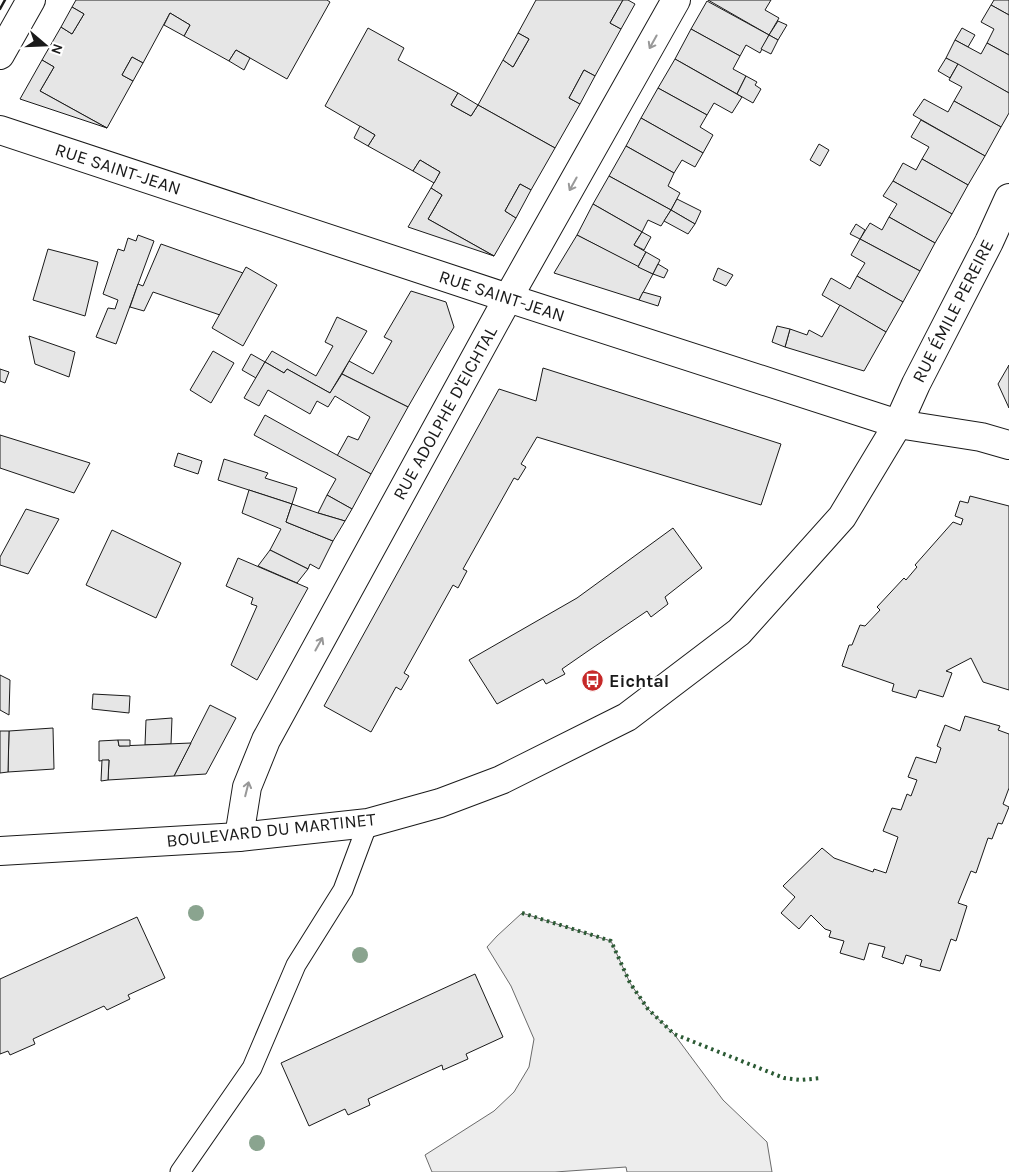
<svg xmlns="http://www.w3.org/2000/svg" width="1009" height="1172" viewBox="0 0 1009 1172" font-family="Karla,sans-serif">
  <style>
    .parking { fill: #ededed; stroke: #6a6a6a }
    .building { fill: #e6e6e6; stroke: #1a1a1a }
    .lines { fill: none; stroke-linecap: round; stroke-linejoin: round }
    .lane-casing { stroke: #1a1a1a; stroke-width: 21 }
    .street-casing { stroke: #1a1a1a; stroke-width: 30 }
    .primary-casing { stroke: #1a1a1a; stroke-width: 30 }
    .lane { stroke: #fff; stroke-width: 19 }
    .street { stroke: #fff; stroke-width: 28 }
    .primary { stroke: #fff; stroke-width: 28 }
    .hedge { stroke: #2b5a34; stroke-width: 4; stroke-dasharray: 2.5 4; stroke-linecap: butt }
    .wall { stroke: #1a1a1a; stroke-width: 2.5 }
    .tree { fill: #8aa48f }
    .oneway { stroke: #989898 }
    .labels { text-anchor: middle; dominant-baseline: central; stroke-width: 4; stroke-linejoin: round; paint-order: stroke }
    .street-label { font-size: 18px; fill: #1a1a1a; stroke: #fff }
    .poi-label { font-size: 18px; font-weight: bold; fill: #1a1a1a; stroke: #fff; text-anchor: start }
  </style>
  <rect width="100%" height="100%" fill="#fff"/>
  <polygon class="parking" points="522,913 611,941 630,983 648,1009 674,1034 723,1100 767,1142 772,1172 627,1172 626,1167 555,1172 432,1172 425,1155 494,1111 514,1092 529,1067 534,1039 511,986 487,947 497,936"/>
  <g class="building">
    <polygon points="76,0 327,0 330,2 287,79 236,50 229,61 184,36 190,25 170,13 143,63 132,57 122,75 133,81 107,128 40,91 54,67 42,60 61,27 72,34 84,14 72,7"/>
    <polygon points="536,0 623,0 610,23 621,29 595,76 584,70 569,98 580,104 555,148 478,105 503,60 513,67 529,39 518,33"/>
    <polygon points="623,0 628,0 635,4 621,29 610,23"/>
    <polygon points="708,0 771,0 765,10 779,18 769,35"/>
    <polygon points="994,0 1009,0 1009,15 991,5"/>
    <polygon points="707,1 769,35 760,53 746,45 740,56 691,29"/>
    <polygon points="991,5 1009,15 1009,55 987,43 994,29 981,22"/>
    <polygon points="72,7 84,14 72,34 61,27"/>
    <polygon points="170,13 190,25 184,36 164,25"/>
    <polygon points="778,21 787,25 778,40 769,35"/>
    <polygon points="368,28 404,48 398,60 458,93 451,105 471,116 478,105 555,148 531,190 520,184 505,211 516,218 494,256 428,219 442,195 431,188 440,172 420,160 413,171 368,146 375,135 325,106"/>
    <polygon points="962,28 975,35 968,47 955,40"/>
    <polygon points="691,29 740,56 733,69 746,76 737,94 675,59"/>
    <polygon points="518,33 529,39 513,67 503,60"/>
    <polygon points="769,35 778,40 771,54 761,49"/>
    <polygon points="955,40 981,54 987,43 1009,55 1009,93 946,58"/>
    <polygon points="236,50 250,58 244,70 229,61"/>
    <polygon points="132,57 143,63 133,81 122,75"/>
    <polygon points="946,58 958,64 950,78 938,71"/>
    <polygon points="675,59 742,97 732,113 714,103 707,115 658,88"/>
    <polygon points="42,60 54,67 40,91 107,128 20,99"/>
    <polygon points="958,64 1009,93 1009,113 1001,127 954,101 962,87 949,80"/>
    <polygon points="584,70 595,76 580,104 569,98"/>
    <polygon points="746,76 757,82 755,85 761,89 753,103 737,94"/>
    <polygon points="658,88 707,115 700,127 713,135 703,153 641,118"/>
    <polygon points="458,93 478,105 471,116 451,105"/>
    <polygon points="924,99 948,112 954,101 1001,127 985,156 913,115"/>
    <polygon points="641,118 703,153 695,167 682,160 674,173 626,146"/>
    <polygon points="921,120 985,156 968,185 922,159 929,147 911,137"/>
    <polygon points="360,126 375,135 368,146 354,138"/>
    <polygon points="819,144 829,150 820,166 810,160"/>
    <polygon points="626,146 674,173 668,186 680,193 671,210 609,176"/>
    <polygon points="922,159 968,185 952,214 893,181 903,163 916,170"/>
    <polygon points="420,160 440,172 434,183 413,171"/>
    <polygon points="609,176 671,210 661,226 648,220 642,232 593,204"/>
    <polygon points="893,181 952,214 935,243 889,217 897,204 883,196"/>
    <polygon points="520,184 531,190 516,218 505,211"/>
    <polygon points="431,188 442,195 428,219 494,256 408,227"/>
    <polygon points="677,199 701,211 695,224 671,210"/>
    <polygon points="593,204 642,232 634,245 646,252 638,267 577,235"/>
    <polygon points="671,210 695,224 688,234 664,221"/>
    <polygon points="889,217 935,243 920,271 860,239 870,223 882,230"/>
    <polygon points="856,224 865,230 860,239 850,234"/>
    <polygon points="642,232 651,237 644,250 634,245"/>
    <polygon points="138,235 154,241 116,344 96,337 108,308 115,309 118,300 103,294 118,249 124,251 128,238 136,241"/>
    <polygon points="577,235 653,274 639,300 554,273"/>
    <polygon points="860,239 920,271 903,302 857,276 865,263 851,255"/>
    <polygon points="161,244 243,273 220,315 153,292 144,311 130,307 138,284 143,286"/>
    <polygon points="48,249 98,262 85,316 33,300"/>
    <polygon points="646,252 660,260 653,274 638,267"/>
    <polygon points="658,264 668,270 664,278 653,274"/>
    <polygon points="246,267 277,285 243,346 212,328"/>
    <polygon points="718,268 733,275 726,286 713,280"/>
    <polygon points="857,276 903,302 886,332 822,295 831,278 850,289"/>
    <polygon points="411,291 446,302 454,327 408,407 342,374 349,361 373,374 392,341 384,337"/>
    <polygon points="643,292 661,297 658,306 639,300"/>
    <polygon points="840,305 886,332 864,371 785,347 790,329 807,335 809,330 822,337"/>
    <polygon points="337,317 367,331 330,393 287,369 284,373 265,362 272,351 316,376 333,346 325,342"/>
    <polygon points="777,326 790,329 785,347 772,342"/>
    <polygon points="29,336 75,352 69,377 35,364"/>
    <polygon points="213,351 234,363 211,403 190,390"/>
    <polygon points="251,354 265,362 256,378 242,370"/>
    <polygon points="265,362 284,373 287,369 330,393 342,374 408,407 371,474 337,456 348,436 358,440 370,417 335,396 328,407 317,401 310,414 268,390 259,406 244,398"/>
    <polygon points="1009,365 1009,408 998,384"/>
    <polygon points="543,368 781,444 761,505 537,437 521,464 526,467 518,480 514,478 463,569 467,571 458,588 453,585 404,673 409,676 401,690 396,687 371,732 324,706 499,389 536,401"/>
    <polygon points="0,369 9,372 5,383 0,381"/>
    <polygon points="265,415 371,474 352,509 327,495 336,479 254,435"/>
    <polygon points="0,435 90,463 74,493 0,468"/>
    <polygon points="178,453 202,461 198,474 174,466"/>
    <polygon points="224,459 268,473 265,478 297,488 292,504 218,480"/>
    <polygon points="249,490 292,504 286,522 333,541 319,569 310,564 308,569 270,550 281,529 242,513"/>
    <polygon points="327,495 352,509 345,521 318,513"/>
    <polygon points="970,496 1009,506 1009,690 983,682 971,658 946,671 952,673 943,697 919,690 916,698 892,691 894,684 842,666 849,645 852,645 860,625 865,626 880,610 877,607 904,578 906,580 917,567 915,565 953,522 961,525 963,519 955,516 960,501 968,503"/>
    <polygon points="292,504 318,513 345,521 333,541 286,522"/>
    <polygon points="26,509 59,519 28,574 0,565 0,557"/>
    <polygon points="673,528 702,568 665,597 668,604 651,617 647,611 588,651 562,669 565,674 546,684 543,679 497,704 469,660 577,598"/>
    <polygon points="112,530 181,563 156,618 86,585"/>
    <polygon points="270,550 308,569 297,583 258,566"/>
    <polygon points="238,558 308,588 257,680 231,665 257,606 251,604 253,598 226,586"/>
    <polygon points="0,675 10,680 9,715 0,710"/>
    <polygon points="93,694 130,696 129,713 92,709"/>
    <polygon points="210,705 236,718 206,774 174,776"/>
    <polygon points="965,716 1000,726 998,730 1009,734 1009,788 1003,804 1009,807 1002,824 998,823 992,839 988,838 976,873 971,871 958,903 967,906 956,941 951,939 940,971 920,966 922,960 906,955 903,964 882,957 885,947 869,943 864,960 840,953 844,941 829,937 831,931 825,929 811,915 799,929 781,913 795,897 783,886 822,848 834,858 873,872 874,869 886,873 898,837 883,831 892,808 901,810 907,794 911,796 917,780 908,777 916,757 936,763 941,748 937,746 945,725 960,731"/>
    <polygon points="172,718 171,744 145,745 146,720"/>
    <polygon points="53,728 54,769 8,772 9,731"/>
    <polygon points="0,731 9,731 8,772 0,773"/>
    <polygon points="118,740 119,746 191,743 174,776 108,780 109,760 99,761 99,741"/>
    <polygon points="118,740 130,740 130,746 119,746"/>
    <polygon points="102,760 109,760 108,780 101,781"/>
    <polygon points="137,917 165,978 128,995 130,999 107,1010 104,1006 33,1039 35,1044 10,1055 8,1051 0,1054 0,979"/>
    <polygon points="475,974 503,1037 466,1054 468,1059 443,1070 442,1065 368,1099 370,1105 348,1115 345,1109 309,1126 281,1063"/>
  </g>
  <g class="lines">
    <defs>
      <polyline id="lane" points="180,1172 252,1068 296,965 343,890 368,823"/>
      <g id="street">
        <polyline points="0,55 31,0"/>
        <polyline points="0,130 508,298 898,424 981,437 1009,445"/>
        <polyline points="239,837 247,787 266,740 508,298 676,0"/>
      </g>
      <polyline id="primary" points="0,851 239,837 368,823 440,803 501,780 627,717 739,632 842,517 898,424 916,384 989,242 1009,198"/>
    </defs>
    <use href="#lane" class="lane-casing"/>
    <use href="#street" class="street-casing"/>
    <use href="#primary" class="primary-casing"/>
    <use href="#lane" class="lane"/>
    <use href="#street" class="street"/>
    <use href="#primary" class="primary"/>
    <polyline class="hedge" points="522,913 611,941 630,983 648,1009 674,1034 784,1078 801,1080 822,1078"/>
    <polyline class="wall" points="0,9 5,0"/>
  </g>
  <g class="tree">
    <circle cx="196" cy="913" r="8"/>
    <circle cx="360" cy="955" r="8"/>
    <circle cx="257" cy="1143" r="8"/>
  </g>
  <defs><path id="oneway-shaft" d="M-6 0H5M1.5-3L5.5 0L1.5 3" fill="none" stroke-width="1.6" stroke-linecap="round" stroke-linejoin="round" transform="scale(1.25)"/></defs>
  <g class="oneway">
    <use href="#oneway-shaft" transform="translate(653 42) rotate(119)"/>
    <use href="#oneway-shaft" transform="translate(573 184) rotate(119)"/>
    <use href="#oneway-shaft" transform="translate(319 644) rotate(-61)"/>
    <use href="#oneway-shaft" transform="translate(247 789) rotate(-76)"/>
  </g>
  <defs>
    <symbol id="bus-disc" viewBox="-11 -11 22 22"><circle r="9.5" fill="#c62828" stroke="#fff"/><path d="M-5-6H5V4H4V6H2V4H-2V6H-4V4H-5ZM-3.5-4V0h7V-4ZM-3.5 1.2v1.5H-2V1.2ZM2 1.2v1.5H3.5V1.2Z" fill="#fff"/></symbol>
  </defs>
  <g fill-rule="evenodd">
    <use href="#bus-disc" x="580" y="668" width="25" height="25"/>
  </g>
  <g class="labels">
    <g class="street-label">
      <text transform="translate(118 169) rotate(18)">RUE SAINT-JEAN</text>
      <text transform="translate(502 296) rotate(18)">RUE SAINT-JEAN</text>
      <text transform="translate(953 311) rotate(-63)">RUE ÉMILE PEREIRE</text>
      <text transform="translate(445 413) rotate(-61)">RUE ADOLPHE D'EICHTAL</text>
      <text transform="translate(271 830) rotate(-6)">BOULEVARD DU MARTINET</text>
    </g>
    <g class="poi-label">
      <text x="609" y="681">Eichtal</text>
    </g>
  </g>
  <g transform="translate(45 45) rotate(109)" stroke="#ffffff" stroke-width="4" paint-order="stroke">
  <path d="M0-4L9 19L0 12L-9 19Z" fill="#1a1a1a"/>
  <text y="-8" font-size="14" font-weight="bold" text-anchor="middle" fill="#1a1a1a">N</text>
  </g>
</svg>
